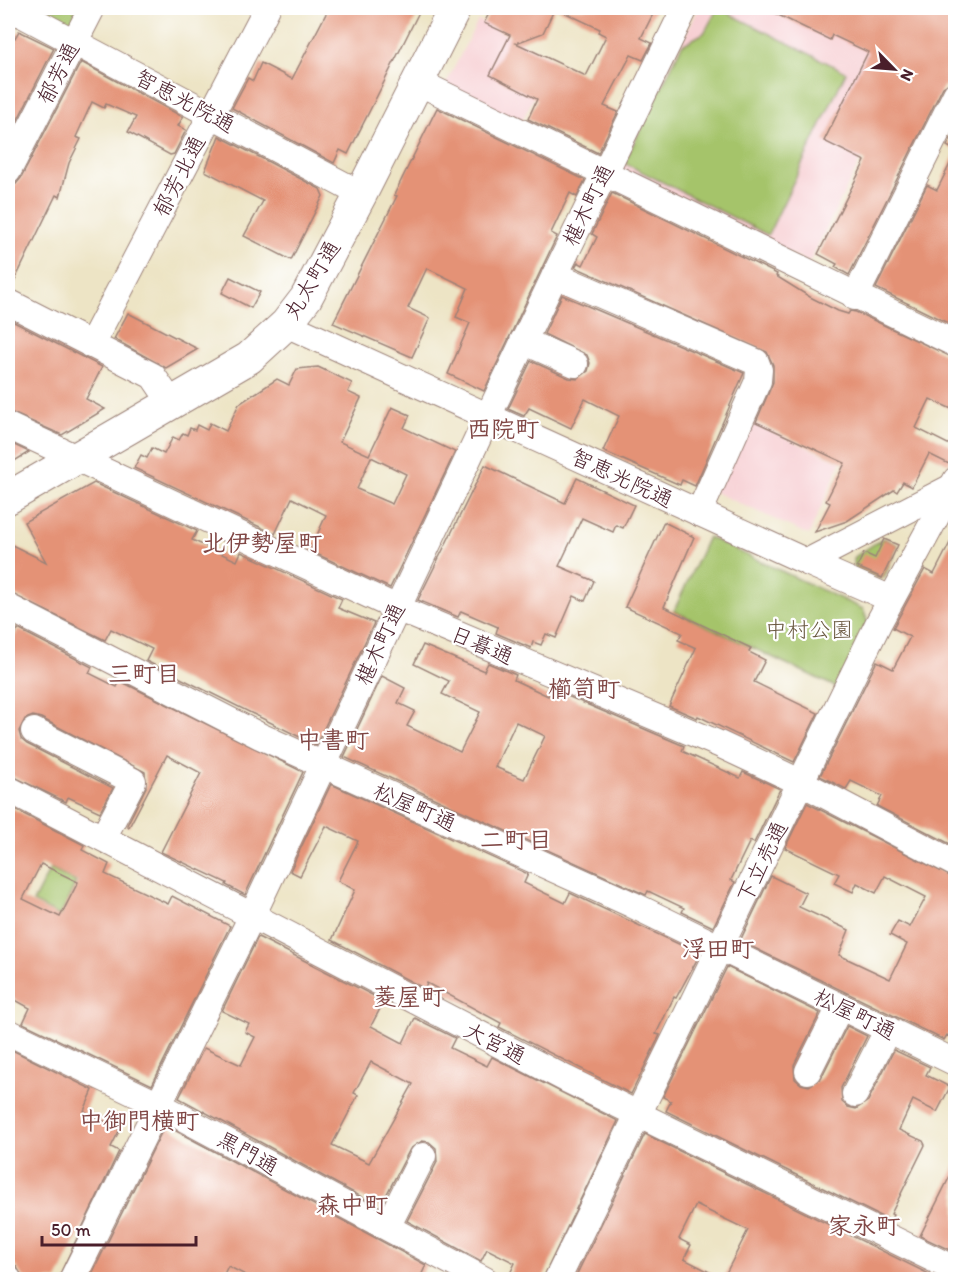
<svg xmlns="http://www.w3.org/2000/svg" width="963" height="1287" viewBox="0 0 963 1287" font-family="Itim,'Klee One',sans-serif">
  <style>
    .built { fill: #f7cfd3 }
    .green { fill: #a5c46b; stroke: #78724b; stroke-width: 1.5 }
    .building { fill: #e49276; fill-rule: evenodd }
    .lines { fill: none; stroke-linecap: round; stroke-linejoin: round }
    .minor-casing { stroke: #9c8278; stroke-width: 28 }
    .major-casing { stroke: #9c8278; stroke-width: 34 }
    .minor { stroke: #fff; stroke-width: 26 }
    .major { stroke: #fff; stroke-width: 32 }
    .labels { text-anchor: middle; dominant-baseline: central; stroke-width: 4.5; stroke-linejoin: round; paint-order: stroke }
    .street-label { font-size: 22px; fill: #4a1f2b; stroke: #fff }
    .park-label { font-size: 22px; fill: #6a5941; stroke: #fff }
    .neighbourhood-label { font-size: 24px; font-weight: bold; fill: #804745; stroke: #fff }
  </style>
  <rect width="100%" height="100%" fill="#fff"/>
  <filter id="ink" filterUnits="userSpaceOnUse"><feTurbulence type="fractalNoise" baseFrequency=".0167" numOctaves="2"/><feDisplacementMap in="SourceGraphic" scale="12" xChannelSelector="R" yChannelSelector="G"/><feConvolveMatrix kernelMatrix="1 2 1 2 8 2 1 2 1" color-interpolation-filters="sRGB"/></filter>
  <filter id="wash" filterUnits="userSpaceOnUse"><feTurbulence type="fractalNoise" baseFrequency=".008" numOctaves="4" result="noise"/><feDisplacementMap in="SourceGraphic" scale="24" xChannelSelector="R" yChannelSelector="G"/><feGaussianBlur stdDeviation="1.35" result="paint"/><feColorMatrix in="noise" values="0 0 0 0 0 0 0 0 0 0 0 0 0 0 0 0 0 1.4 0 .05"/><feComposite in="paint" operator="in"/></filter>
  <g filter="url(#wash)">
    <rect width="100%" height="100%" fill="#ede4c5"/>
    <g class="built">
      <polygon points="699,8 937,8 809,263 618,168"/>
      <polygon points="478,20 553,59 520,125 445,86"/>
      <polygon points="744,419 841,462 809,535 712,491"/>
    </g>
    <g class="green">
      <polygon points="22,8 83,8 73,27"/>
      <polygon points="718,8 846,72 768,235 624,163 682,45 704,33"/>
      <polygon points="708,537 863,609 869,626 840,689 674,611"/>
      <polygon points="883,538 898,545 884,578 880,579 855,568 853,558"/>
      <polygon points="50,869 76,882 60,916 33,902"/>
    </g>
    <g id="blocks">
      <g class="building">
        <polygon points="329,8 421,8 348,154 340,150 334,163 232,108 248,78 253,81 261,63 292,79"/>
        <path d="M492,8h164l-15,30 11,5 -9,17 -12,-5 -27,51 14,6 -20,41 -70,-34 9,-20 -47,-24 20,-40 -26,-12zM555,8l45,21 -2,3 8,4 -20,40 -70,-33 27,-10z"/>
        <polygon points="764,8 956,8 956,79 943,87 849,275 835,267 837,264 818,254 865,161 824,141 868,52 832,35 830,40"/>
        <polygon points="19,31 54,48 8,139 8,34 15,38"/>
        <polygon points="81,62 183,117 178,126 186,130 174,154 170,155 128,132 136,117 106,104 104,108 92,102 76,137 81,139 69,163 60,197 56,195 11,288 8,287 8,186 16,184 21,178"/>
        <polygon points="437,108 585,180 577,197 570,193 551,233 557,236 484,391 448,374 470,323 456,317 468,288 427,268 408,308 430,318 412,357 333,323 397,196 394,195"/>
        <polygon points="956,129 956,151 947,146"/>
        <polygon points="219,136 320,189 323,196 291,260 244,236 263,201 205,171"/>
        <polygon points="956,152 956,327 876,288 927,185 937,190"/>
        <polygon points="612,193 777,274 776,276 810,297 838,311 848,314 850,311 856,312 956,359 956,411 930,399 916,428 956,448 949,464 929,454 912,487 903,482 897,492 894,490 847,521 815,532 830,503 826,501 845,463 756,422 773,382 773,365 767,352 575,267 578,262 583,265 597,237 592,234"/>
        <polygon points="230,277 260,292 251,308 222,293"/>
        <polygon points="562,295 744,373 695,486 682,480 680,485 603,451 619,416 585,399 571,428 529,408 524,416 508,409 531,361 569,378 577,379 588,371 590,363 587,355 544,334"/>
        <polygon points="128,313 198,349 166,368 114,339"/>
        <polygon points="8,319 102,367 86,399 105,409 62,435 8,411"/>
        <path d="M318,367l34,16 -4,9 13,6 -21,44 29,13 23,-48 18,8 -6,13 51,24 -65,136 -80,-37 16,-36 -34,-17 -17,36 -141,-66 7,-13 6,3 5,-10 12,6 9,-17 6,3 4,-7 4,2 3,-7 5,2 2,-5 10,5 3,-7 16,8 13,-27 38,-25 12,6 8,-16zM371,457l35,17 -14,30 -35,-15z"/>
        <polygon points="8,442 29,452 8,465"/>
        <polygon points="485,465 565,503 577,478 634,505 623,528 616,525 613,532 582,518 559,566 594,581 585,601 574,596 556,638 546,634 541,645 533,642 531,648 496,633 498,627 461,611 458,617 418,600"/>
        <polygon points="94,483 197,531 192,540 237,561 241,552 342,599 338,608 374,623 316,745 146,661 152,649 111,629 105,640 8,592 8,543 46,562 24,522"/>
        <polygon points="664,522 694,537 664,607 751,648 749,652 765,660 754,682 818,713 794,762 698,716 697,718 669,706 696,648 678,640 682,633 625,607"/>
        <polygon points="956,531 956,847 877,806 882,796 851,781 846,789 820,776 877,661 893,669 910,637 893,628 925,569 934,574"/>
        <polygon points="884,539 898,545 882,578 857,567 864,553 875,558"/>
        <polygon points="18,629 92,667 89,673 117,687 120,681 303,772 245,895 226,885 227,883 161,852 201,773 167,755 129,827 127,825 146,787 145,772 41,718 33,716 25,719 19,731 21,739 27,744 113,788 100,812 68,797 66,802 8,774 8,650"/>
        <path d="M423,645l61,26 4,-8 28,12 -2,5 34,16 3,-7 133,57 -2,5 58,27 3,-6 37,17 -26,54 -4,-2 -19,39 4,2 -22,45 -31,-15 2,-4 -36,-17 -2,4 -302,-138 38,-81 23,12 -7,15 17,8 -8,15 53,26 20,-40 -38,-18 7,-13 -35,-17zM516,722l29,14 -21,43 -29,-12z"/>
        <polygon points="331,784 528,874 524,883 565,903 570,893 700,954 676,998 674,997 656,1034 660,1035 631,1094 499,1027 501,1023 427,983 425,989 332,940 355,890 338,881 358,841 326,826 300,876 290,871"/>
        <polygon points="807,803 956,879 956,1040 947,1035 944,1040 740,941 771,876 806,893 799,907 849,930 839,955 890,979 907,944 890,935 898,921 910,927 926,897 885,876 876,893 857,883 853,892 834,883 839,874 785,848"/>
        <path d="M8,806l76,39 -2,5 27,14 -4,10 63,30 4,-8 58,30 -78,159 -129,-62 7,-15 -22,-12zM41,864l37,18 -18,35 -37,-18z"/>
        <path d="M258,937l126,64 -13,25 32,17 12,-25 40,20 -5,10 37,18 5,-9 126,64 -76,159h-35l8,-17 -28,-14 -6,12 -74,-40 30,-59 -1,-14 -7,-6 -7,-1 -12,8 -30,58 -201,-109 25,-50 37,17 14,-28 -10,-5 4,-8 -27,-13zM371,1062l42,22 -44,79 -37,-18 26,-50 -4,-2z"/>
        <polygon points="727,967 820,1013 794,1065 795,1079 801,1084 809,1086 821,1078 847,1026 867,1036 841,1088 842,1102 848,1107 856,1109 868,1101 894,1050 930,1067 926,1075 950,1087 937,1112 913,1100 899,1130 923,1141 925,1145 891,1214 893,1215 890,1221 666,1111 671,1101 663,1097"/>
        <polygon points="8,1048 93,1090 84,1111 120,1129 111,1147 119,1151 57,1280 30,1280 22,1276 16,1266 8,1264"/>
        <polygon points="165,1125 426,1265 419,1280 255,1280 228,1266 221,1280 89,1280"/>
        <path d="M645,1134l296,146h-367zM696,1205l52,25 -25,49 -39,-20 7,-14 -12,-6z"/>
        <polygon points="956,1164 956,1253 920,1236"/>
      </g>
    </g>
  </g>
  <g filter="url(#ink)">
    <use href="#blocks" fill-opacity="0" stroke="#9c8278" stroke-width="1.5"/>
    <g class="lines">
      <defs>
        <g id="minor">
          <polyline points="10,8 361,194"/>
          <polyline points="418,82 956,344"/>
          <polyline points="8,171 92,8"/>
          <polyline points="555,275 756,362 759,370 758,381 699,513"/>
          <polyline points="855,297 956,94"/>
          <polyline points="8,302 153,376 172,404"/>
          <polyline points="286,324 807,562 952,487"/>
          <polyline points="523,341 575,364"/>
          <polyline points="91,345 267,8"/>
          <polyline points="8,426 397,608 719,744 802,783 956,864"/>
          <polyline points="807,562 891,599"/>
          <polyline points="8,607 260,736 631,904 956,1063"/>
          <polyline points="34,731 133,781 103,838"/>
          <polyline points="8,789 566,1079 956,1270"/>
          <polyline points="8,1032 159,1105 485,1280"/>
          <polyline points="808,1071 840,1007"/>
          <polyline points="855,1094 888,1029"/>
          <polyline points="387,1227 423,1156"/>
          <polyline points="8,1279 8,1280"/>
          <polyline points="72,1280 252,916 555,275 685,8"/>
          <polyline points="557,1280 879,622 956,480"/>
        </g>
        <polyline id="major" points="8,498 249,358 286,324 306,298 361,194 455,8"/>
      </defs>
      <use href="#minor" class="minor-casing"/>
      <use href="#major" class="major-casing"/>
      <use href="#minor" class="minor"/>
      <use href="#major" class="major"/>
    </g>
  </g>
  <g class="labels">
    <g class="street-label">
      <text transform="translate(58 73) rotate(-63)">郁芳通</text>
      <text transform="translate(185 101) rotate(28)">智恵光院通</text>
      <text transform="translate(179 176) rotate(-63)">郁芳北通</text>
      <text transform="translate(588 205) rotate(-64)">椹木町通</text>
      <text transform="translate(312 280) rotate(-59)">丸太町通</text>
      <text transform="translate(622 478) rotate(25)">智恵光院通</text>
      <text transform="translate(380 644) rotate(-65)">椹木町通</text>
      <text transform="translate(482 645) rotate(23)">日暮通</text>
      <text transform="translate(415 807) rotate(24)">松屋町通</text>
      <text transform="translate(762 862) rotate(-64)">下立売通</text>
      <text transform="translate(855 1014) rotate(26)">松屋町通</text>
      <text transform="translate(495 1043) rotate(27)">大宮通</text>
      <text transform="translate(248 1153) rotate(29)">黒門通</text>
    </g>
    <g class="park-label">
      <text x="809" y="629">中村公園</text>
    </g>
    <g class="neighbourhood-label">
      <text x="503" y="428">西院町</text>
      <text x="262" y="542">北伊勢屋町</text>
      <text x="144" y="673">三町目</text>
      <text x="584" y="688">櫛笥町</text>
      <text x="333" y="739">中書町</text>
      <text x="516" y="839">二町目</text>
      <text x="718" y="948">浮田町</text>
      <text x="409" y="996">菱屋町</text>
      <text x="139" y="1120">中御門横町</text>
      <text x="352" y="1204">森中町</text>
      <text x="864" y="1225">家永町</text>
    </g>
  </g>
  <rect width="963" height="1287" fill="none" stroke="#fff" stroke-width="30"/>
  <g transform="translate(894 69) rotate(115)" stroke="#ffffff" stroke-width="4.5" paint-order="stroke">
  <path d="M0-4.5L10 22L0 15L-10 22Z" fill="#4a1f2b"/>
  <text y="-9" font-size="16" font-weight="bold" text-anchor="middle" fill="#4a1f2b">N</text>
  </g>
  <path d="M42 1236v9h154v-9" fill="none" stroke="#4a1f2b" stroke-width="3"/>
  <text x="51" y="1236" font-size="18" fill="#4a1f2b" stroke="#ffffff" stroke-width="4.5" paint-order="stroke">50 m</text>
</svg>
